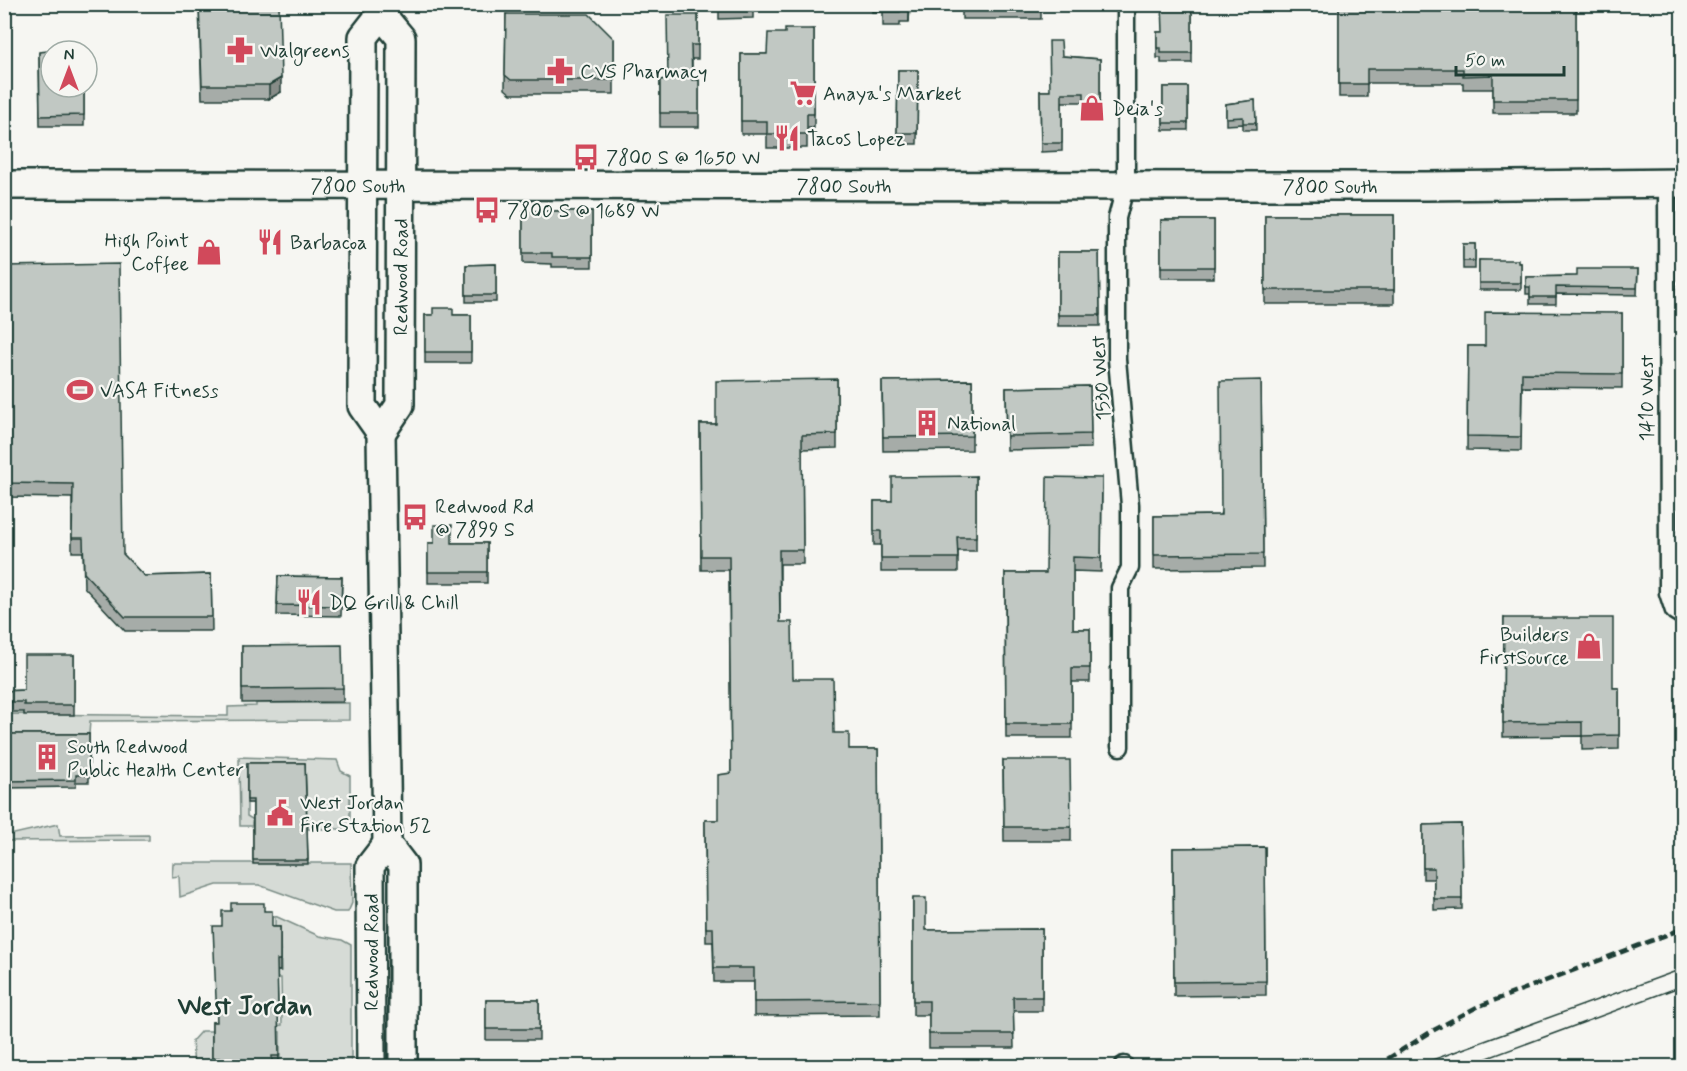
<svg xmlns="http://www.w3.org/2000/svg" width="1687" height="1071" font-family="Mynerve,sans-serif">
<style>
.green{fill:#d6dbd6;stroke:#7a8c85;stroke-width:1.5}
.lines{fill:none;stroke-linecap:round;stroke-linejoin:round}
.street-casing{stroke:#1f3d34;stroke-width:21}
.primary-casing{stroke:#1f3d34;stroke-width:32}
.street{stroke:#f6f6f2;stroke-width:16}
.primary{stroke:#f6f6f2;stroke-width:27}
.tram{stroke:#1f3d34;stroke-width:1.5}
.rail{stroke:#1f3d34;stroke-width:4.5;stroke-dasharray:9 4.5;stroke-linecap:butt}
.wall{fill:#a6aca8;stroke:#1f3d34;stroke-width:1.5}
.shaded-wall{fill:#878c88;stroke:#1f3d34;stroke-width:1.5}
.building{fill:#c1c8c3;stroke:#1f3d34;stroke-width:1.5}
.labels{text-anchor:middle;stroke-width:4.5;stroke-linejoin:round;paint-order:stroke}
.poi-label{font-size:20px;fill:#1f3d34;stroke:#f6f6f2;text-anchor:start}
.street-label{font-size:20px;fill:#1f3d34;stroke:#f6f6f2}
.district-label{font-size:26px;font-weight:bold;fill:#1f3d34;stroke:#f6f6f2}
</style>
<rect width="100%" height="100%" fill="#f6f6f2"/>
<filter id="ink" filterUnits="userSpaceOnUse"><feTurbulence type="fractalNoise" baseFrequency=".0167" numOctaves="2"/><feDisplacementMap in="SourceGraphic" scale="12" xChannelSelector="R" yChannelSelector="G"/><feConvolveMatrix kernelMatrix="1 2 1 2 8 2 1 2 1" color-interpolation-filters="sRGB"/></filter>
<g filter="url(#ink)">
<g class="green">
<path d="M256,703h93v17l-259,1 -1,13h-84v-20l223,2v-9l28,-1z"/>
<path d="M239,757l98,3 4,11 9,5v53h-42v-6h-6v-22l-55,2v13l10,6h-5v4h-12z"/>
<path d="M58,824l2,12 89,-1v5l-144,1v-5z"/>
<path d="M173,863h178l1,40 -4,9h-14l-75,-27h-42l-37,12 -1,-21 -7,1z"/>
<path d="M275,916l44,20 23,4 9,5v121h-71v-34l-7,-1v-5l9,-1 -1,-47h-9v-6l9,-1 -1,-34 -5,-1z"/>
<path d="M201,1031h11v35h-18l-2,-25z"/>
</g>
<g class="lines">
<g class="street-casing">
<g id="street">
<path d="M1667,183l1,410 6,18 8,5"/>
<path d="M1120,747v-159l10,-20v-63l-13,-146v-141l9,-34v-180"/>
<path d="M1123,1066l1,-1"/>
</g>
</g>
<g class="primary-casing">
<g id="primary">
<path d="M381,4v10l-18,23 -1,369 19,27 6,411 16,21v201"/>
<path id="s1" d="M4,185l1422,1 256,-3"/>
<path id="s2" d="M381,433l19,-28 1,-367 -20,-24"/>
<path d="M371,1066l-1,-200 17,-22"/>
</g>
</g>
<use href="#street" class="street"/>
<use href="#primary" class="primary"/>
<g class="tram">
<path d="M1416,1066l266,-97"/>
<path d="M1466,1066l216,-80"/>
</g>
<path class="rail" d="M1376,1066l58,-36 43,-23 205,-78"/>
</g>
<g class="wall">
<path d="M199,4l82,88 -12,7h-67z"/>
<path d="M719,4h34v14l-34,1z"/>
<path d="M872,4h38l-1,18h-9v4h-17v-14h-11z"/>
<rect x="962" y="4" width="79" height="15"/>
<rect x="1065" y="4" width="21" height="1"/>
<path d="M1192,4v59h-31v-5h-4v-26h6z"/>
<path d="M1339,4h237v109h-83v-24h-30v-6h-96v14h-28z"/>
<path d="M506,14l108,25v55h-103l-6,-5z"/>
<path d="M698,15v44h-6v21h7v47h-39v-47l8,-1z"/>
<path d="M814,29v99h-7v20h-40v-14h-26v-80h26l18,-21z"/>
<rect x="1677" y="48" width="6" height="94"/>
<path d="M39,52l12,35h33v39h-44z"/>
<path d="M1062,56l38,3v58h-16v-15h-22v49l-21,1 -1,-61h10z"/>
<path d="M898,70h20l-1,74h-20z"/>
<rect x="1163" y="87" width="25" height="43"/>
<path d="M1255,100l1,30h-13v-6l-17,1v-21z"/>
<path d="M523,211h69v56h-40v-3l-29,-1z"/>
<rect x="1265" y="215" width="129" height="89"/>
<rect x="1161" y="220" width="53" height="58"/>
<rect x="1463" y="244" width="12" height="25"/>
<path d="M1058,252h41l1,74h-42z"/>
<path d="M1479,260l42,3v27h-42z"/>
<path d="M496,264v38h-30v-37z"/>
<path d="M4,266l119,288 21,22 67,-2 1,57h-87l-41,-44 -1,-35h-11v-54l-68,-1z"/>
<path d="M1638,269l-1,26 -81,-1v10h-26v-10h-4v-17l51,-1z"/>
<path d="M1622,313v75l-100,-1 -1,64 -54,-1 1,-104h17z"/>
<rect x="425" y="315" width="46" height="48"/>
<path d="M837,379v69l-35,1 1,115h-23v58l13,57 41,54 15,16h29l2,266 -126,1v-34h-40l-1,-40h-7l-1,-122h13l13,-47 -2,-203h-28l-1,-146h16z"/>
<path d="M972,380v70l-89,1 -1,-70z"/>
<path d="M1261,380l2,188 -109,1v-53l66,-1z"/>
<path d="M1090,386l1,62 -84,2 -1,-62z"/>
<path d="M976,476v75h-18v21h-77v-27h-7v-44h18z"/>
<path d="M1102,478l-1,94 -28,-1v58h17v53h-18v56h-66l-1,-165h41z"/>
<rect x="428" y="543" width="59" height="40"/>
<path d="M278,576l64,1 -1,39 -64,-1z"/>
<path d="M1504,618l109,70h6v61l-37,1v-14l-79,1z"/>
<path d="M242,646l101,42v14l-101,1z"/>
<path d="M74,655v60h-50v-3h-20v-21l20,-1z"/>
<path d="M4,734h85v48h-13v5l-72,1z"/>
<path d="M1003,760l68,67v14h-67z"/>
<path d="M247,763h58l3,101h-55v-61h-6z"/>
<path d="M1461,824l1,85 -28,1v-31h-11v-54z"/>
<path d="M1265,847l1,148 -92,1 -1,-148z"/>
<path d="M913,898l13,32 116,-1v82h-29l1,37h-85v-33h-16z"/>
<path d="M264,911l8,16h8v44h-3l2,95h-67v-44h5l5,-96z"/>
<rect x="486" y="1000" width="53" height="40"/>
</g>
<g class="shaded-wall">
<path d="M909,4h1l-1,18z"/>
<path d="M281,78v14l-12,7v-14z"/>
</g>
<g class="building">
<path d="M199,4h80l2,74 -12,7h-67z"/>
<rect x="719" y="4" width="34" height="4"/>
<path d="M883,4h26v4h-9v4h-17z"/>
<rect x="962" y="4" width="79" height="1"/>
<path d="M1162,4h30v49h-31v-5h-4v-16h6z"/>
<path d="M1339,4h237v96h-83v-25l-30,1v-7h-96v15h-28z"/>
<path d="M506,14h83l25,25v41h-103l-6,-5z"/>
<path d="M667,15h31v30h-7l1,35h7v33h-39v-33l8,-1z"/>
<path d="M785,29h29v85h-7v20h-40v-13h-26v-67h26l1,-21h17z"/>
<path d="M1049,41h12l1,15 38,3v49h-16v-15h-22v50h-21l-1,-52h10z"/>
<path d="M1677,48h6v84l-6,1z"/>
<path d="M69,49v2h-18v36h33v28l-44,1 -1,-64z"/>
<path d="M898,70h20l-1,63h-20z"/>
<rect x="1163" y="87" width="25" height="36"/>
<path d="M1255,100l1,23h-13v-6l-17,1v-14z"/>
<path d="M523,211h69v46h-40v-4h-29z"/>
<rect x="1265" y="215" width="129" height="75"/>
<rect x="1161" y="220" width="53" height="47"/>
<rect x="1463" y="244" width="12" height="17"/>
<path d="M1058,252h41l1,63h-42z"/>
<path d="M1479,260h39v3h3v20h-42z"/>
<path d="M119,264l4,290 21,22 67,-2 1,43h-87l-41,-44 -1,-35h-11l1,-54 -69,-1v-217z"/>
<path d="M496,264v31h-30v-30z"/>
<path d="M1577,269h61l-1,19 -81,-1v10h-26v-10h-4v-10l51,-1z"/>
<path d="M433,308h20v7h18v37h-46v-37h8z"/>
<path d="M1485,312l137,1v61l-100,-1 -1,64 -54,-1 1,-90h17z"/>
<path d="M837,379v55l-35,1 1,115h-24l1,72h12l1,57h40l1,54h15v16h29l2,252 -126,1v-34h-40l-1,-40h-7l-1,-108h13v-45l13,-2 -2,-217h-28l-1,-132h16v-43z"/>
<path d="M972,380v56l-89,1 -1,-56z"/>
<path d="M1261,380l2,174 -109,1v-39l67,-1 -1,-134z"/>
<path d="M1090,386l1,48 -84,2 -1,-48z"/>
<path d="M976,476v61h-19l1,21h-77v-27h-7v-30h18v-24z"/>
<path d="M1047,477l55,1 -1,80 -28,-1v72h17v39h-18v56h-66l-1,-151h41z"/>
<path d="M434,525h18v18h35v29h-59v-29h6z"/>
<path d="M278,576l64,1 -1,29 -64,-1z"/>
<path d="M1504,618h109v70h6v47l-37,1v-14l-79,1z"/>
<path d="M342,645l1,43 -101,1v-43z"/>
<path d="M24,655h50v50h-50v-3h-20v-11l20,-1z"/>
<path d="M4,734h85v41h-13v5l-72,1z"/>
<path d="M1003,760h67l1,67h-67z"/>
<path d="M247,763h58l3,97h-55v-60h-6z"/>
<path d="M1461,824l1,75h-28v-31h-11v-43z"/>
<path d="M1265,847l1,134 -92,1 -1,-134z"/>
<path d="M913,898h13v32l116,-1v68h-29l1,37h-85v-33h-16z"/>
<path d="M231,903h33v8h8v16h8v33h-3l2,96h-7v10h-52v-8h-8v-36h5l-4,-96h9v-15h9z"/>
<rect x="486" y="1000" width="53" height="29"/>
</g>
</g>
<defs>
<g id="pharmacy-bare" transform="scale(2.07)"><path d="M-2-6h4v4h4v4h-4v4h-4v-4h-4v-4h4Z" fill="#d1495b" stroke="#f6f6f2" stroke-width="2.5" paint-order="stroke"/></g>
<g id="supermarket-bare" transform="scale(2.07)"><path d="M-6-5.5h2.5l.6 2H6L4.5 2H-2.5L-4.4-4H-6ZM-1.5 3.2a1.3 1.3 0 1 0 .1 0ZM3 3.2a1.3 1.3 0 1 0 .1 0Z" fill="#d1495b" stroke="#f6f6f2" stroke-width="2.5" paint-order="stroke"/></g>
<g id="shop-bare" transform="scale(2.07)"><path d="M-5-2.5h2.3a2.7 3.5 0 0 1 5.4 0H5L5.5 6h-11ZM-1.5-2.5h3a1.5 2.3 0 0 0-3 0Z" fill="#d1495b" stroke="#f6f6f2" stroke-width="2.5" paint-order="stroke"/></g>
<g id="restaurant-bare" transform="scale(2.07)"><path d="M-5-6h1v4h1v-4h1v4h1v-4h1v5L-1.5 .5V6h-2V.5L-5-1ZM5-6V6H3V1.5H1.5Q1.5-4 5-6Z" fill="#d1495b" stroke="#f6f6f2" stroke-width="2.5" paint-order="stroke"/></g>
<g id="bus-bare" transform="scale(2.07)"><path d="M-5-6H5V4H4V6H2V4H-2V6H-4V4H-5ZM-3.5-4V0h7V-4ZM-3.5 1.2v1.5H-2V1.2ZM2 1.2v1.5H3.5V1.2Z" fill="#d1495b" stroke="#f6f6f2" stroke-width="2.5" paint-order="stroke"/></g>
<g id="stadium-bare" transform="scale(2.07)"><path d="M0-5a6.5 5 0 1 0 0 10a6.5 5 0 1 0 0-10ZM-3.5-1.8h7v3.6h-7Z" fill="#d1495b" stroke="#f6f6f2" stroke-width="2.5" paint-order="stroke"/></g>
<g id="building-bare" transform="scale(2.07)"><path d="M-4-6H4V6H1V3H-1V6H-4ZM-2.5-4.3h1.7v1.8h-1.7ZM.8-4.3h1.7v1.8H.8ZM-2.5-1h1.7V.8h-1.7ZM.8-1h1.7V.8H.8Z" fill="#d1495b" stroke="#f6f6f2" stroke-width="2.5" paint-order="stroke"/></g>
<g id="civic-bare" transform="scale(2.07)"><path d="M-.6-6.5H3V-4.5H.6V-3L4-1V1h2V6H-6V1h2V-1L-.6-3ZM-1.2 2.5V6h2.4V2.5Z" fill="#d1495b" stroke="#f6f6f2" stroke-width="2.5" paint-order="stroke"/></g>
</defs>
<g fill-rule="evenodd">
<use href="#pharmacy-bare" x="240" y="50"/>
<use href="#pharmacy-bare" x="560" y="71"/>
<use href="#supermarket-bare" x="803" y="93"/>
<use href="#shop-bare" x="1092" y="108"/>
<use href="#restaurant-bare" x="787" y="138"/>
<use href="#bus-bare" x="586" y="157"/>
<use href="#bus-bare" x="487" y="210"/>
<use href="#restaurant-bare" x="270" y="242"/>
<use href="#shop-bare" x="209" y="252"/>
<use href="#stadium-bare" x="80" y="390"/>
<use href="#building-bare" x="927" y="423"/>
<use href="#bus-bare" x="415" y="517"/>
<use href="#restaurant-bare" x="309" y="602"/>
<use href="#shop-bare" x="1589" y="646"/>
<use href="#building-bare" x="47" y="757"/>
<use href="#civic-bare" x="280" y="813"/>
</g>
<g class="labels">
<g class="poi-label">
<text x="260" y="57">Walgreens</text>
<text x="580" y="78">CVS Pharmacy</text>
<text x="823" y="100">Anaya's Market</text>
<text x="1112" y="115">Deia's</text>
<text x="807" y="145">Tacos Lopez</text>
<text x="606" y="164">7800 S @ 1650 W</text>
<text x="507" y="217">7800 S @ 1689 W</text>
<text x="189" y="247" text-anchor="end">High Point<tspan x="189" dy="23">Coffee</tspan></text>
<text x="290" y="249">Barbacoa</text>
<text x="100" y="397">VASA Fitness</text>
<text x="947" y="430">National</text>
<text x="435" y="513">Redwood Rd<tspan x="435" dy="23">@ 7899 S</tspan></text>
<text x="329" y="609">DQ Grill &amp; Chill</text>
<text x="1569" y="641" text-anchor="end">Builders<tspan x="1569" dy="23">FirstSource</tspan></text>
<text x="67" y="753">South Redwood<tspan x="67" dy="23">Public Health Center</tspan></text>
<text x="300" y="809">West Jordan<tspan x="300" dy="23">Fire Station 52</tspan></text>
</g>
<g class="street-label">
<text dy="7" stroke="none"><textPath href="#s1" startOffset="354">7800 South</textPath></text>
<text dy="7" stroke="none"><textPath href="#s1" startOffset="840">7800 South</textPath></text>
<text dy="7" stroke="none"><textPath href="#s1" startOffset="1326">7800 South</textPath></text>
<text dy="7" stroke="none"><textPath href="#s2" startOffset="162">Redwood Road</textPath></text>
<text transform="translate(1100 378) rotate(-94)" y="7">1530 West</text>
<text transform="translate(1646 398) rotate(-90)" y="7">1410 West</text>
<text transform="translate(371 952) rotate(-90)" y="7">Redwood Road</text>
</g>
<g class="district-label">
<text x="245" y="1014">West Jordan</text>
</g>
</g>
<rect width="1687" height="1071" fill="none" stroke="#f6f6f2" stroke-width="24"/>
<rect x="12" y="12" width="1663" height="1047" fill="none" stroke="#1f3d34" stroke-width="2" filter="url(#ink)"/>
<g transform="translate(69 69)"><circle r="28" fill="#f6f6f2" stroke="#a0aca6" stroke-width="1.5"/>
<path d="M0-4.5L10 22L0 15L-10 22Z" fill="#d1495b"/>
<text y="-9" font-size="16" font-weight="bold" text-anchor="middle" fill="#1f3d34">N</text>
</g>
<path d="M1456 66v9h108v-9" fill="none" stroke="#1f3d34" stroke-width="3"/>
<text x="1465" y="66" font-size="18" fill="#1f3d34" stroke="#f6f6f2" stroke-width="4.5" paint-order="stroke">50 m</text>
</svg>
